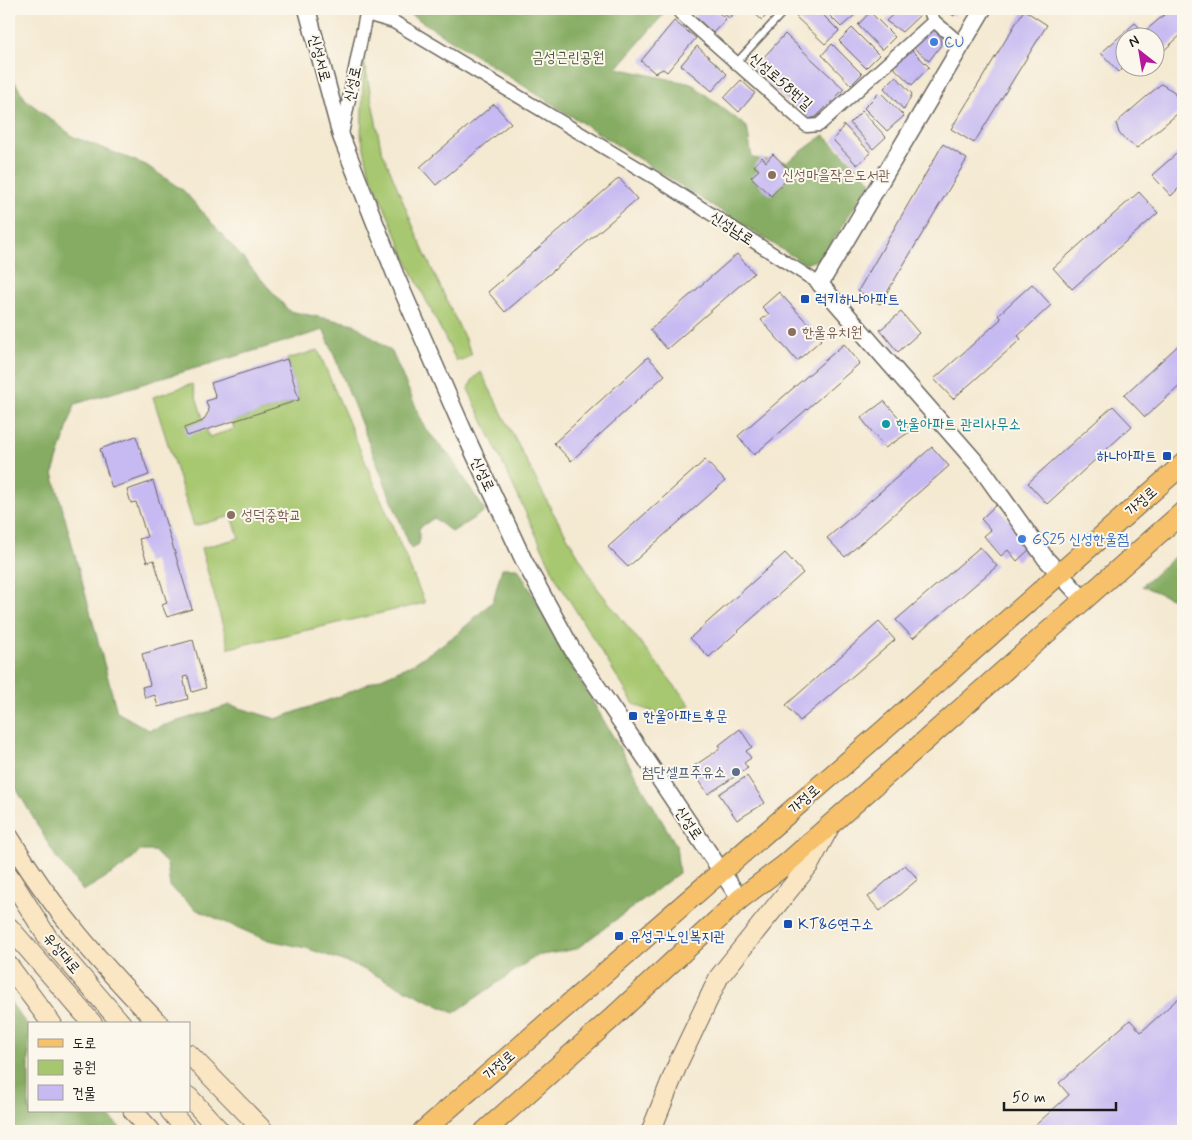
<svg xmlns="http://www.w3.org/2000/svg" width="1192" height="1140" font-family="Mynerve,'Poor Story',sans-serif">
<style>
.green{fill:#a7c76f;stroke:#627246}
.forest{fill:#85ac62;stroke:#50643f}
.building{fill:#c7baf2}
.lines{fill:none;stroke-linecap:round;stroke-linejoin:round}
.service-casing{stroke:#68645b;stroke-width:9}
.minor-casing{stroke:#68645b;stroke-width:15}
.tertiary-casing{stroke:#68645b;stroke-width:19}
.secondary-casing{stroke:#68645b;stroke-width:21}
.primary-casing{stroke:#68645b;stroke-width:22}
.service{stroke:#fff;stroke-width:6}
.minor{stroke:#fff;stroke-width:12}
.tertiary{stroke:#fff;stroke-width:16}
.secondary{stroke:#fbe6c4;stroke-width:19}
.primary{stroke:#f6c16b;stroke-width:20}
.shop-dot{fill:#3f7fe0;stroke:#fbf7ec;stroke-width:2}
.education-dot{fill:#8d6e63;stroke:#fbf7ec;stroke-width:2}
.transit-dot{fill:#1a4fb4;stroke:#fbf7ec;stroke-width:2}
.culture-dot{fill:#0f9aa8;stroke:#fbf7ec;stroke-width:2}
.service-dot{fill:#5c6f8a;stroke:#fbf7ec;stroke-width:2}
.labels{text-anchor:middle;stroke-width:4;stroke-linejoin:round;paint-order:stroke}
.shop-label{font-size:15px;fill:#366cbe;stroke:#fbf7ec;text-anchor:start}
.park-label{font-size:15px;fill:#4d5839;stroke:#fbf7ec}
.street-label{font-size:15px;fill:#1c1c1c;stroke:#fbf7ec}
.education-label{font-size:15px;fill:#785e54;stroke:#fbf7ec;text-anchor:start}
.transit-label{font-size:15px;fill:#164399;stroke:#fbf7ec;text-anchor:start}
.culture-label{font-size:15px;fill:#0d838f;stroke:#fbf7ec;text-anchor:start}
.service-label{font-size:15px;fill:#4e5e75;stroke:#fbf7ec;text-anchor:end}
</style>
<rect width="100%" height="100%" fill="#fbf7ec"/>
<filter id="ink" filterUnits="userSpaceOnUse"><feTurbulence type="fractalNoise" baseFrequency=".02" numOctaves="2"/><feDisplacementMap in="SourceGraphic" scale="10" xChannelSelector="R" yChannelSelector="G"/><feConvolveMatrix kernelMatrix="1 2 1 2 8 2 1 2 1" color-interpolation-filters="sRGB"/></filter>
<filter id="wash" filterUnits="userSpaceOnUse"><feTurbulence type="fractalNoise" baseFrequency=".0096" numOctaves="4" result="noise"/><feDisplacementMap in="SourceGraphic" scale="20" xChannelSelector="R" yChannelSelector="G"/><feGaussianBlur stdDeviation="1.12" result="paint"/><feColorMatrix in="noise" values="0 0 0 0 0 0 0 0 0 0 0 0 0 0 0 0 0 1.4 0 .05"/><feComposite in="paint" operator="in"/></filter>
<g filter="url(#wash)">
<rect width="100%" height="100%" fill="#f4e9d1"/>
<g class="green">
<path d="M364,60l17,88 42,102 49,104 -10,7 -6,-1 -43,-86 -44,-103 -8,-36z"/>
<path d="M318,350l107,253 -196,45 -28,-100 38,-10 -7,-22 -38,10 -41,-129 39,-13 17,53 25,-8 -2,-8 67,-21 -12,-41z"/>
<path d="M481,372l70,137 47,80 92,116c-26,11 -30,11 -56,-1l-76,-122 -90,-193 5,-10z"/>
</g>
<g class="forest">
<path d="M402,9h266l-51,59 75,16 55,43 5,31 35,4 37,-27 47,46 -49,77 -17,6z"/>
<path d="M9,73l17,27 48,37 72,28 38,26 105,120 65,13 38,28 33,76 26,30 34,53 -33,21 -18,-14 -15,10v16l-8,5 -87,-219 -249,74 -22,69 64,239 32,18 81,-25 46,14 64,-23 73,-32 43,-29 37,-34 9,-33h16l50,91 108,186 3,28 -103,76 -40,7 -82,57 -97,-47 -51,-18 -42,-9 -67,-29 -27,-23 -3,-23 -13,-13h-14l-17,16 -40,24 -27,-34 -47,-81z"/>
<path d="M1183,549v54l-41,-17z"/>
<path d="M9,1000l20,28v83h75l19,20h-114z"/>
</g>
<g id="blocks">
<g class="building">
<path d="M697,9h17l12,10 -13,14 -20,-19z"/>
<path d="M718,9h20l-9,9z"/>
<path d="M749,9h24l-11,11z"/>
<path d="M805,9h12l22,22 -14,13 -29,-27z"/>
<path d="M823,9h27l6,5 -15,13z"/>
<path d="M899,9h22l-1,6 -18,17 -16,-11z"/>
<path d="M950,9h8l-4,7 -6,-4z"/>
<path d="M1171,9h12v24l-22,20 -7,-7v-8h-30v29l-5,5 -18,-19 34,-30 9,9z"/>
<path d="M1024,10l23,15 -73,118 -23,-14z"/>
<path d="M870,12l25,25 -13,13 -24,-25z"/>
<path d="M674,21l22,17 -29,34 -4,-3 -8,4 -14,-12z"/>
<path d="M932,26l8,9 1,10 -12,16 -17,-15z"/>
<path d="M852,28l27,27 -13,13 -27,-27z"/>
<path d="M785,34l59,55 -28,28 -8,2 -56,-49z"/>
<path d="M832,44l30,30 -11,11 -29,-30z"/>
<path d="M697,46l30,28 -15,17 -31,-26z"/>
<path d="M909,47l20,20 -17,18 -21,-20z"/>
<path d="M896,76l16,18 -8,16 -20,-22z"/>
<path d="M741,80l14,13 -16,19 -15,-14z"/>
<path d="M1161,84l12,7 10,18 -46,39 -13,-9 -5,-6 -3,-10z"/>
<path d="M880,92l24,24 -17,15 -23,-23z"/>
<path d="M494,104l17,19 -75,62 -16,-18z"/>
<path d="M862,111l24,26 -13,12 -23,-26z"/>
<path d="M844,125l27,28 -14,12 -24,-25z"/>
<path d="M943,144l24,15 -87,145 -22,-13z"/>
<path d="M1183,148v36l-12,12 -19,-21z"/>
<path d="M773,154l20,19 -22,23 -20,-19 8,-7 -5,-4 8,-9 4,5z"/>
<path d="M619,178l18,21 -132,113 -17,-20z"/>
<path d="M1139,192l19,21 -86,76 -19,-21z"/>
<path d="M737,254l17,19 -87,76 -17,-19z"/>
<path d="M1032,284l19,21 -33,31 3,3 -68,60 -19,-20 67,-60 -3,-4z"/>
<path d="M779,292l43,47 -25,22 -36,-41 8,-6 -7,-7z"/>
<path d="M901,312l18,21 -21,19 -18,-22z"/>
<path d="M1183,341v42l-38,34 -21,-22z"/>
<path d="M844,344l16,19 -106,92 -16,-19z"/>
<path d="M648,357l17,18 -94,86 -17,-18z"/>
<path d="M287,359l12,41 -112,36 -3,-8 19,-7 6,-10 -3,-10 10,-3 -5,-15z"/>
<path d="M884,401l27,30 -26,17 -24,-30z"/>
<path d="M1113,406l19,20 -85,78 -19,-21z"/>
<path d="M136,436l13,39 -37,13 -12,-39z"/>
<path d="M932,447l17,19 -104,91 -18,-19z"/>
<path d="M705,460l20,21 -97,86 -20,-20z"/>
<path d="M153,481l39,128 -25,8 -5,-12 5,-2 -13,-43 -7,2 -8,-23 8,-2 -11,-35 -5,1 -4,-13z"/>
<path d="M996,505l36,42 -15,14 -9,-11 -7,6 -17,-20 7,-6 -10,-11z"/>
<path d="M980,547l17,19 -84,72 -17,-18z"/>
<path d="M785,553l18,20 -94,84 -19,-19z"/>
<path d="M879,622l16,18 -95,81 -14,-16z"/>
<path d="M193,640l13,48 -14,4 -4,-16 -5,1 5,22 -30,8 -3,-12 -10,3 -3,-11 8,-2 -8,-31z"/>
<path d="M740,729l12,18 -6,4 5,7 -7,5 4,5 -40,26 -17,-26 30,-20 -2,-3z"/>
<path d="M747,776l18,27 -28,17 -18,-26z"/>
<path d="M905,865l13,14 -38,32 -12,-14z"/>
<path d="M1183,994v122l-4,4 4,2v9h-154l40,-36 -10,-12 71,-63 11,12z"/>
</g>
</g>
</g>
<g filter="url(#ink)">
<use href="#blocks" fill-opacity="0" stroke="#68645b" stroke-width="1"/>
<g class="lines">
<g class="service-casing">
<path id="service" d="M736,63l50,-54"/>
</g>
<g class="minor-casing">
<g id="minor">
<path d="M683,9l-3,4 127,113 12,-1 115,-104"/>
<path d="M929,9l5,12 28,24"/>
<path d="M366,14l28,8 261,156 165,106"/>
<path d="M342,134l25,-125"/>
</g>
</g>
<g class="tertiary-casing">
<g id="tertiary">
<path d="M307,9l34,127 54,138 69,158 60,129 48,88 168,250"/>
<path d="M983,9l-163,275 161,184 65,91 38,41"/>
</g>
</g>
<g class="secondary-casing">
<g id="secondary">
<path d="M9,837c43,72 92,127 150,187"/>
<path d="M9,876l39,62 74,86"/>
<path d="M9,927l84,97"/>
<path d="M9,966l43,58"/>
<path d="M189,1054l75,77"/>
<path d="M189,1097l31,34"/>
<path d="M133,1111l18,20"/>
<path d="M170,1111l17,20"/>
<path d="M651,1131l28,-70 40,-84 90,-112 20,-37"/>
</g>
</g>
<g class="primary-casing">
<g id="primary">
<path d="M423,1131l461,-401 299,-266"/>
<path d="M485,1131l126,-112 129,-120 46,-35 397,-352"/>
</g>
</g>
<use href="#service" class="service"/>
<use href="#minor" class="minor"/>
<use href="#tertiary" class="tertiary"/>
<use href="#secondary" class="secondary"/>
<use href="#primary" class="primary"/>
</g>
</g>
<g class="shop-dot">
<circle cx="934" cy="42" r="5"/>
<circle cx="1022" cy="539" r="5"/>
</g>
<g class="education-dot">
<circle cx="772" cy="175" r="5"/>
<circle cx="792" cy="332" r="5"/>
<circle cx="231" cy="515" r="5"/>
</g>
<g class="transit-dot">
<rect x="800" y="294" width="10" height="10" rx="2.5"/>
<rect x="1162" y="451" width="10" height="10" rx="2.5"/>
<rect x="628" y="711" width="10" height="10" rx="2.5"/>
<rect x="783" y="919" width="10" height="10" rx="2.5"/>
<rect x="614" y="931" width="10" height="10" rx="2.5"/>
</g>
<circle class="culture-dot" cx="886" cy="424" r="5"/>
<circle class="service-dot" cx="736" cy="772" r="5"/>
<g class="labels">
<g class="shop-label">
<text x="944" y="47">CU</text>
<text x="1032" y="544">GS25 신성한울점</text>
</g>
<g class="park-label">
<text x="568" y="62">금성근린공원</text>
</g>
<g class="street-label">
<text transform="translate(320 58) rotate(75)" y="5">신성서로</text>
<text transform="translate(781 81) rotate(41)" y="5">신성로58번길</text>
<text transform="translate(352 84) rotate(-78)" y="5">신성로</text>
<text transform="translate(732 228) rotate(33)" y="5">신성남로</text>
<text transform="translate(483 474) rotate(65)" y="5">신성로</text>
<text transform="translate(1141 501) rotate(-41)" y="5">가정로</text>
<text transform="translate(804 799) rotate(-42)" y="5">가정로</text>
<text transform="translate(689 823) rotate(56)" y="5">신성로</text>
<text transform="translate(62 953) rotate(50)" y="5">유성대로</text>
<text transform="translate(499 1065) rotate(-41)" y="5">가정로</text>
</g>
<g class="education-label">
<text x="782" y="180">신성마을작은도서관</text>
<text x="802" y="337">한울유치원</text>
<text x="241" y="520">성덕중학교</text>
</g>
<g class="transit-label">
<text x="815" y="304">럭키하나아파트</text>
<text x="1157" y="461" text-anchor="end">하나아파트</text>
<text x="643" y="721">한울아파트후문</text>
<text x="798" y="929">KT&amp;G연구소</text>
<text x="629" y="941">유성구노인복지관</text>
</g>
<g class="culture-label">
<text x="896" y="429">한울아파트 관리사무소</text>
</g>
<g class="service-label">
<text x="726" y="777">첨단셀프주유소</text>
</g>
</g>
<rect width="1192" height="1140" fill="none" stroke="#fbf7ec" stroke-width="30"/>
<rect x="28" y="1022" width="162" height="90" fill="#fbf7ec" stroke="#a29f99"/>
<rect x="38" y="1039" width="25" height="8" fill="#f6c16b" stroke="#a29f99"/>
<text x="72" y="1048" font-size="15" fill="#1c1c1c">도로</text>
<rect x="38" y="1060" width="25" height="15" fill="#a7c76f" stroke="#a29f99"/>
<text x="72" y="1072" font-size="15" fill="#1c1c1c">공원</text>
<rect x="38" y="1085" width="25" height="15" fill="#c7baf2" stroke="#a29f99"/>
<text x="72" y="1098" font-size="15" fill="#1c1c1c">건물</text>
<g transform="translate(1140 52) rotate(329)"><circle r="24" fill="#fbf7ec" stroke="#a29f99"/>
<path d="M0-4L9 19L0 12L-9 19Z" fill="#b5179e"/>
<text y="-8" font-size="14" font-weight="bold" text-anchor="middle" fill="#1c1c1c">N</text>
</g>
<path d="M1004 1102v8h112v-8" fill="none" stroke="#1c1c1c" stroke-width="2.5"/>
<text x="1012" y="1102" font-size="15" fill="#1c1c1c" stroke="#fbf7ec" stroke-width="4" paint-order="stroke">50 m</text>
</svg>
